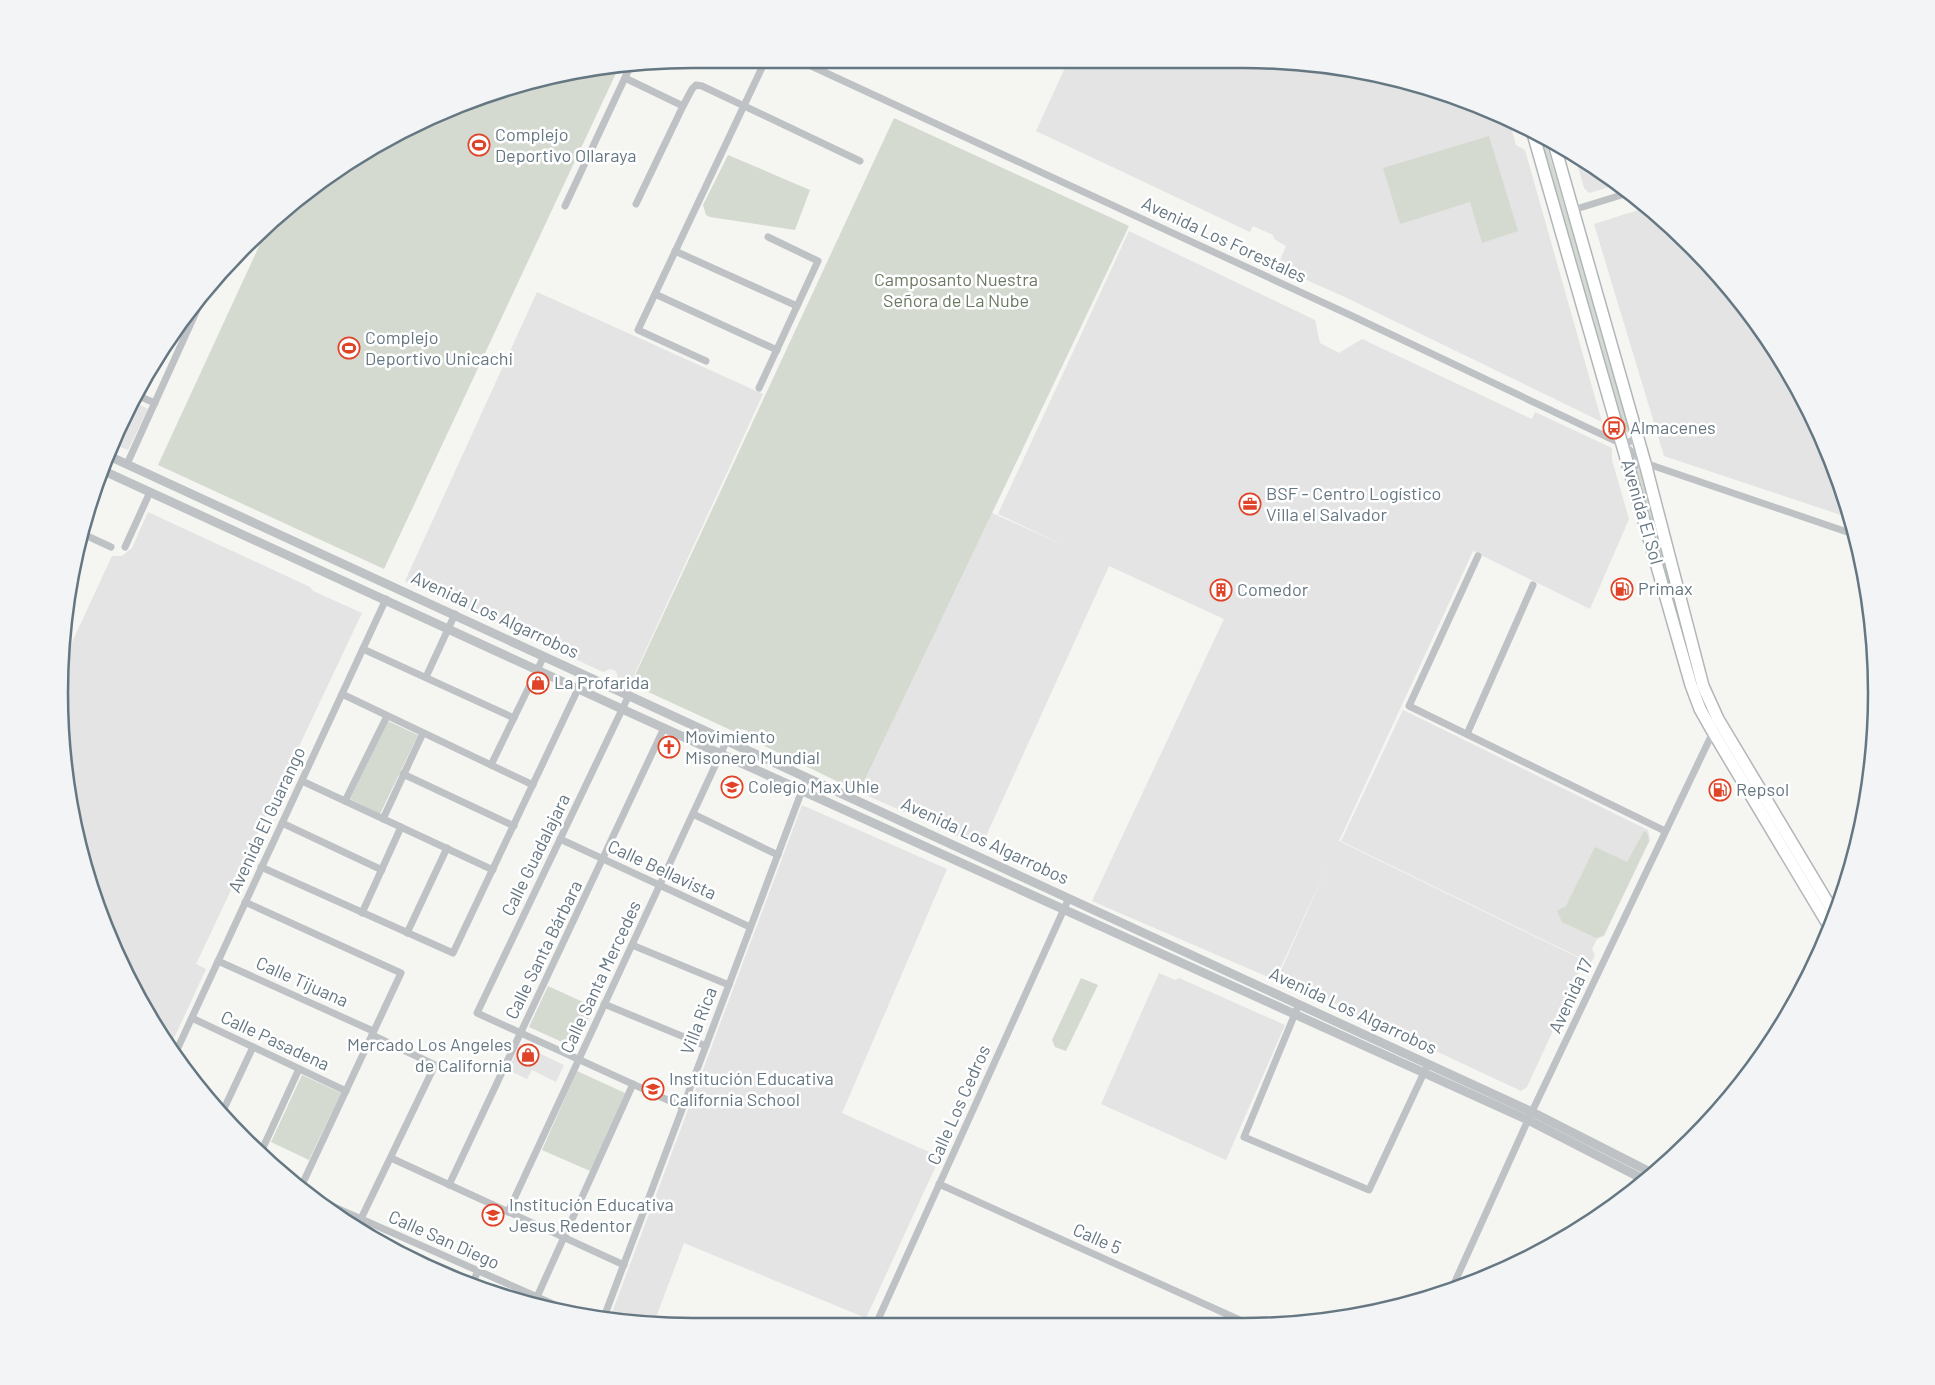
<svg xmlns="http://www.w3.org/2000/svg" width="1935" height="1385" font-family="Barlow,sans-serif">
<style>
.built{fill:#e3e4e3}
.green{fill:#d5dad1}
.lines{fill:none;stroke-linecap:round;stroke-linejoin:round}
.primary-casing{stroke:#b1b6b9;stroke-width:14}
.minor{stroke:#bec2c5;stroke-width:7}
.tertiary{stroke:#bec2c5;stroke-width:9}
.primary{stroke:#fff;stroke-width:11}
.labels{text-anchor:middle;stroke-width:5;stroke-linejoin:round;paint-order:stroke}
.poi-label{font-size:18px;fill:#657782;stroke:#fff;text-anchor:start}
.street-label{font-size:18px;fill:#657782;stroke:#fff}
.park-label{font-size:18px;fill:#6a7963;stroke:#fff}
.rim{fill:none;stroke:#657782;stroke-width:2.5}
</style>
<rect width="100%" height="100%" fill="#f5f5f2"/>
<g class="built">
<path d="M1069,59h174l123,12 119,36 30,15 -3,9 4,14 9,5 77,272 -257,-125 -68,-30 9,-21 -12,-7 -1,-4 -20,-9 -3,6 -214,-101z"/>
<path d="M1575,155l42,30 -28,8 -5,-5z"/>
<path d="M1648,207l12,9 59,59 72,101 52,113 7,29 -186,-62 -70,-232z"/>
<path d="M1129,231l186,89 5,23 19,10 23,-14 170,80 3,-7 77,36v12l17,59 -39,90 -117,-58 -134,290 246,120 -58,126 -6,4 -243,-114 54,-121 -57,124 -183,-79 132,-282 -115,-53 -128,281 -44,-20v-14l-14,-7 -3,6 -9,3 -52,-23 133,-279 78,35 -72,-34z"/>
<path d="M537,292l226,102 -133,290 -12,-6 -2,-7 -6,-2 -7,3 -81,-38 2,-4 -5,-3 -3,4 -111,-50z"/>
<path d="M132,401l16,8 -20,41 -15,-6 11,-32z"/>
<path d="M148,512l162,75 3,4 49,22 -166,351 10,5 -36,78 -26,-37 -37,-75 -43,-160 -5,-83 2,-26 51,-110h10l10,-8z"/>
<path d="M1403,710l245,120 2,10 -46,96 -7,3 -5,10 3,6 -4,8 -250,-122z"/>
<path d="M802,805l145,64 -105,244 98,44 -74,161 -182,-75 -31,82 -43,-7z"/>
<path d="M1159,973l16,7 4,-2 106,47 -59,135 -125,-56z"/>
<path d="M520,1044l44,21 -8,17 -24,-12 -5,9 -19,-9z"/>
</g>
<g class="green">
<path d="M618,69l-234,500 -226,-104 108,-234 75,-66 71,-41 116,-44z"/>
<path d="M894,118l235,108 -270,566 -111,-54v-7l-6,-2 -7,3 -104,-48z"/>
<path d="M1537,133l7,3 87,294 -2,4 -4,-3z"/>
<path d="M1489,136l29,95 -36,12 -12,-41 -70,22 -17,-56z"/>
<path d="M728,155l82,35 -15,40 -85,-13 -4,-2 -3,-10z"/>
<path d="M1640,469l3,3 55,220 -61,-218v-4z"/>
<path d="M388,721l30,14 -38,79 -30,-15z"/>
<path d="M1644,831l3,2 2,8 -45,94 -8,3 -34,-16 -5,-11 9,-5 29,-59 32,15z"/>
<path d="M1081,978l17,7 -32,66 -11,-4 -3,-7z"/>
<path d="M548,986l46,21 -19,41 -46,-21z"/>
<path d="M577,1071l48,22 -35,78 -48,-21z"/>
<path d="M302,1075l39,18 -32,67 -38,-18z"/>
</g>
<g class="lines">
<g class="primary-casing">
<g id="primary">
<path d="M1532,130l159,555 9,24 13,23 116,194"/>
<path d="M1553,140l92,323 58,223 15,33 116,194"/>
</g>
</g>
<g class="minor">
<path d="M796,59l554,256 272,129 16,-5"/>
<path d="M625,78l58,28"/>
<path d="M636,204l47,-98 9,-17 4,-4 6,1 158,75"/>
<path d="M565,206l65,-139"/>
<path d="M1573,210l55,-17"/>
<path d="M675,251l122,55"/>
<path d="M655,294l122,56"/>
<path d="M706,361l-68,-31 128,-271"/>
<path d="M759,388l59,-127 -50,-24"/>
<path d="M136,395l19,8"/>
<path d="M1623,444l20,18"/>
<path d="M127,464l79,-174"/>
<path d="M1630,468l15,-5 208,71"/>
<path d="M83,534l28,13"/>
<path d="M125,547l25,-55"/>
<path d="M78,549l6,-14"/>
<path d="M1478,556l-69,150 256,125"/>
<path d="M363,649l151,69"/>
<path d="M426,677l29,-63"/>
<path d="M342,694l191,91"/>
<path d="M629,695l-152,318 206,94"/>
<path d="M1467,734l66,-149"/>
<path d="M491,765l53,-109"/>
<path d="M403,774l111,52"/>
<path d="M302,781l191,89"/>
<path d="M345,801l42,-85"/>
<path d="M693,814l85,41"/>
<path d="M383,819l40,-86"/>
<path d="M282,823l100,47"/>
<path d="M560,839l190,88"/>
<path d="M261,867l192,86 125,-264"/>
<path d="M245,902l156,71 -101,216"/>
<path d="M362,913l39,-86"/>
<path d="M407,933l40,-85"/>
<path d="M632,945l97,40"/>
<path d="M218,961l155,70"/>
<path d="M604,1004l102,42"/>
<path d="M1299,1004l-55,133 125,53 59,-126"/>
<path d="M192,1018l154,73"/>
<path d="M175,1054l211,-455"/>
<path d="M221,1115l32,-68"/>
<path d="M261,1152l38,-83"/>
<path d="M391,1158l233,107"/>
<path d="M939,1184l303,137"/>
<path d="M449,1185l215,-457"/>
<path d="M307,1195l262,116"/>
<path d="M508,1212l219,-472"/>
<path d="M357,1227l78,-162 -63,-30"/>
<path d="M472,1284l6,-13"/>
<path d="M1453,1286l75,-166 186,-390"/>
<path d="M537,1297l96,-213"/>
<path d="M604,1317l203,-540"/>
<path d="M876,1324l193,-426"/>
</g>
<g class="tertiary">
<path d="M109,456l1423,656 122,62"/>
<path d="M104,471l518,238 906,411 117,60"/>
</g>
<use href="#primary" class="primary"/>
</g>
<defs>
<g id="stadium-ring" transform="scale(1.125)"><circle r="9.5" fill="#fff" stroke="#df4428" stroke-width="1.5"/><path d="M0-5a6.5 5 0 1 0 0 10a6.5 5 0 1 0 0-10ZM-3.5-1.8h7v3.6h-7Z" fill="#df4428"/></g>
<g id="bus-ring" transform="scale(1.125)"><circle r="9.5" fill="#fff" stroke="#df4428" stroke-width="1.5"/><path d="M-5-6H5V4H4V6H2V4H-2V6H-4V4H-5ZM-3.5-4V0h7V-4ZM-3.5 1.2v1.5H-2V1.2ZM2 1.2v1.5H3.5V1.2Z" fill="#df4428"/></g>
<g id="office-ring" transform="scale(1.125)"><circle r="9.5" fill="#fff" stroke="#df4428" stroke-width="1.5"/><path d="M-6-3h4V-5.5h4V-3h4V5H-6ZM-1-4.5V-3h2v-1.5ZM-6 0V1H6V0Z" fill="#df4428"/></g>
<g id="fuel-ring" transform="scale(1.125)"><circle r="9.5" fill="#fff" stroke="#df4428" stroke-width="1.5"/><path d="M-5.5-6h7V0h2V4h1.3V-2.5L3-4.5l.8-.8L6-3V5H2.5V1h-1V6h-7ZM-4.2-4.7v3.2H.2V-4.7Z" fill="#df4428"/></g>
<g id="building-ring" transform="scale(1.125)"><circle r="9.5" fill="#fff" stroke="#df4428" stroke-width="1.5"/><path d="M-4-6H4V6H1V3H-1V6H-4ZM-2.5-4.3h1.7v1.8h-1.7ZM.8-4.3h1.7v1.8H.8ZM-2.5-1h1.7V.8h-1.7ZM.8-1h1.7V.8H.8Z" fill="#df4428"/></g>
<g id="shop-ring" transform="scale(1.125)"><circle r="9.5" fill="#fff" stroke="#df4428" stroke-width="1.5"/><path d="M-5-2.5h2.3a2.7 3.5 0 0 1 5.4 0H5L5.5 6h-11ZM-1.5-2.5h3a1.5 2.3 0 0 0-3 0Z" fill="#df4428"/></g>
<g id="church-ring" transform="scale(1.125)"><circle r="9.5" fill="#fff" stroke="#df4428" stroke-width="1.5"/><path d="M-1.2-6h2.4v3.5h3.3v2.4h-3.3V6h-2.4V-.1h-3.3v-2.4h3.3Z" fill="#df4428"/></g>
<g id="school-ring" transform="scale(1.125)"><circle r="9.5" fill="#fff" stroke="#df4428" stroke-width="1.5"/><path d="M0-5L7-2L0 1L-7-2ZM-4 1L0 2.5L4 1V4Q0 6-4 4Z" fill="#df4428"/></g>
</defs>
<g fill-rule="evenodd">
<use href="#stadium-ring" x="479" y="145"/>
<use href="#stadium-ring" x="349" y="348"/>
<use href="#bus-ring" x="1614" y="428"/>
<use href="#office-ring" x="1250" y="504"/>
<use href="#fuel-ring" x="1622" y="589"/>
<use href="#building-ring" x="1221" y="590"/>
<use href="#shop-ring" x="538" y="683"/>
<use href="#church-ring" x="669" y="747"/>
<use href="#school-ring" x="732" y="787"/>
<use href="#fuel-ring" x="1720" y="790"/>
<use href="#shop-ring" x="528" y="1055"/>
<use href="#school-ring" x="653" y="1089"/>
<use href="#school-ring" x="493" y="1215"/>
</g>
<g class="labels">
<g class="poi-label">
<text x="495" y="141">Complejo<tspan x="495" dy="21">Deportivo Ollaraya</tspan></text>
<text x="365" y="344">Complejo<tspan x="365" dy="21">Deportivo Unicachi</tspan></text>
<text x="1630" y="434">Almacenes</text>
<text x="1266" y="500">BSF - Centro Logístico<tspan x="1266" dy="21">Villa el Salvador</tspan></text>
<text x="1638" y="595">Primax</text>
<text x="1237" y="596">Comedor</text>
<text x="554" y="689">La Profarida</text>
<text x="685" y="743">Movimiento<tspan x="685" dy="21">Misonero Mundial</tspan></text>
<text x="748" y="793">Colegio Max Uhle</text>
<text x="1736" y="796">Repsol</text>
<text x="512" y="1051" text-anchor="end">Mercado Los Angeles<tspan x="512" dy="21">de California</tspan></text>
<text x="669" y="1085">Institución Educativa<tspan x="669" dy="21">California School</tspan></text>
<text x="509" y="1211">Institución Educativa<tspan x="509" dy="21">Jesus Redentor</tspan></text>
</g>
<g class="street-label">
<text transform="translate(1224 240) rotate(25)" y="6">Avenida Los Forestales</text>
<text transform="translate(1642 512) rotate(74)" y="6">Avenida El Sol</text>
<text transform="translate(495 615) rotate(25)" y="6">Avenida Los Algarrobos</text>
<text transform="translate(267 820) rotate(-65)" y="6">Avenida El Guarango</text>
<text transform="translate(985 841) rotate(25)" y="6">Avenida Los Algarrobos</text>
<text transform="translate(536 855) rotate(-64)" y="6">Calle Guadalajara</text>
<text transform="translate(662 870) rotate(25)" y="6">Calle Bellavista</text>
<text transform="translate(544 950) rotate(-64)" y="6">Calle Santa Bárbara</text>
<text transform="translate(601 977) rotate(-65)" y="6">Calle Santa Mercedes</text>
<text transform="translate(302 982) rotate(24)" y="6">Calle Tijuana</text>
<text transform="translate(1571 996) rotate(-65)" y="6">Avenida 17</text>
<text transform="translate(1353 1011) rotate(25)" y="6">Avenida Los Algarrobos</text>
<text transform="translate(699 1021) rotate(-69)" y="6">Villa Rica</text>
<text transform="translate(275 1041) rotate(25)" y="6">Calle Pasadena</text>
<text transform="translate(959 1105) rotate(-66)" y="6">Calle Los Cedros</text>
<text transform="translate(1097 1239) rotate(24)" y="6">Calle 5</text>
<text transform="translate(444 1240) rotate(24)" y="6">Calle San Diego</text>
</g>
<g class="park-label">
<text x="956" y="286">Camposanto Nuestra<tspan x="956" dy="21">Señora de La Nube</tspan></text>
</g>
</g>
<path d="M0 0H1935V1385H0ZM693 68H1243A625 625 0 0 1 1868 693V693A625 625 0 0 1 1243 1318H693A625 625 0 0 1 68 693V693A625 625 0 0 1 693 68Z" fill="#f3f4f5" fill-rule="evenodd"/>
<path class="rim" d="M693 68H1243A625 625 0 0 1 1868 693V693A625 625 0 0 1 1243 1318H693A625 625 0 0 1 68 693V693A625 625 0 0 1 693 68Z"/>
</svg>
